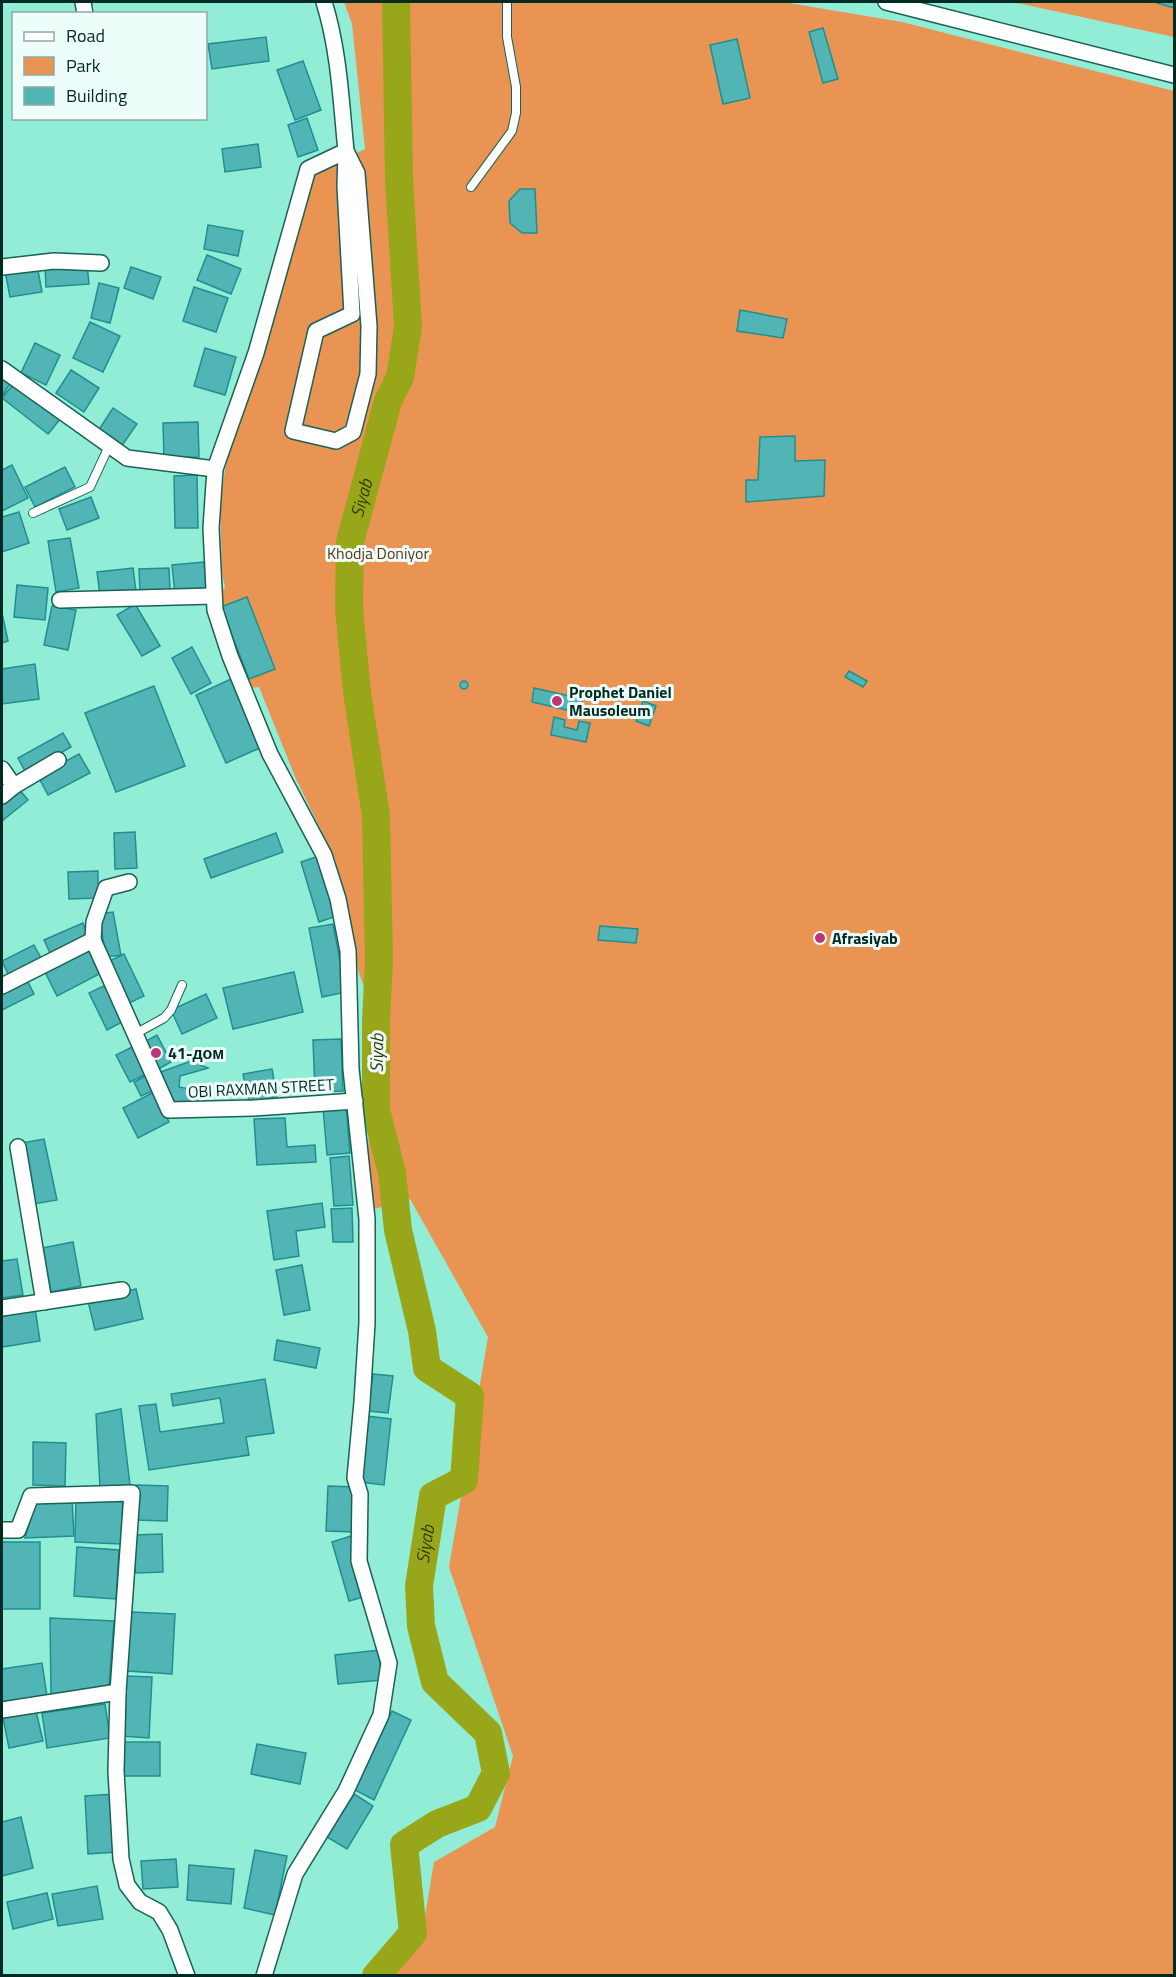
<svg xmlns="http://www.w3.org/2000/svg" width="1176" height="1977" font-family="'Titillium Web',sans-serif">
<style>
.green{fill:#e99452}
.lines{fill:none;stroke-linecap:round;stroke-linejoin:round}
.river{stroke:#97a719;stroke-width:28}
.building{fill:#51b5b6;stroke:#208e90;stroke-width:1.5}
.service-casing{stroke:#196254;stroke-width:10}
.minor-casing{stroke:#196254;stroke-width:18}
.service{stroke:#fff;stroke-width:8}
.minor{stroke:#fff;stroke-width:15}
.poi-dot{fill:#be3675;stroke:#edfdf9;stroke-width:2}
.labels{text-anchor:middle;stroke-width:6;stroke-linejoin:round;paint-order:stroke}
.park-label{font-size:16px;fill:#5e3616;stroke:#edfdf9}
.poi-label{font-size:16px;font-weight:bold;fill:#012a22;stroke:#edfdf9;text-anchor:start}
.street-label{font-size:16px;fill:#012a22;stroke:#edfdf9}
.water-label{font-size:18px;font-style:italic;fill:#363d07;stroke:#edfdf9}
</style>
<rect width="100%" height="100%" fill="#92edd7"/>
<g class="green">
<path d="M344,2h439l119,20 272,69v1884h-780l26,-29 14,-84 61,-35 18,-71 -64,-189 39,-230 -78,-138 -43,12 4,-204 -13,-37 -23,-111 -39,-80 -37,-92 -9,1 -33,-87 -1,-8 9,-5 -3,-16 -2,-69 8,-53 53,-199 15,-69 69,-33 -13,-125z"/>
<path d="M1009,2h165v35l-152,-33z"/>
</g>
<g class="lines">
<path class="river" id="s1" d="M376,1976l37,-43 -9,-88 33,-21 41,-16 18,-35 -8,-40 -53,-51 -14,-56 -2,-40 14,-90 31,-16 6,-84 -43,-28 -5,-37 -24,-101 -6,-57 -16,-63v-89l3,-60 -3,-145 -19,-124 -8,-83 1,-67 38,-141 12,-24 8,-50 -9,-148 -3,-177"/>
</g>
<g class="building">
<path d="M1154,2h20v6z"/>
<path d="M823,28l15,51 -15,4 -14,-51z"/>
<path d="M266,37l3,24 -57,8 -4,-25z"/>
<path d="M737,39l13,59 -27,6 -13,-59z"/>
<path d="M303,61l18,49 -26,10 -18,-50z"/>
<path d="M307,118l11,32 -20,7 -10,-32z"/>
<path d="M258,144l3,23 -36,5 -3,-23z"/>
<path d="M520,189h15l2,44h-15l-12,-10 -1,-22z"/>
<path d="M208,225l35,6 -5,25 -34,-7z"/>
<path d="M207,255l34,14 -10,25 -34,-14z"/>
<path d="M87,264l2,20 -43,3 -1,-21z"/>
<path d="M37,265l5,27 -32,5 -5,-26z"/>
<path d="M131,267l30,10 -8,22 -29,-11z"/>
<path d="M99,283l20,5 -9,35 -19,-5z"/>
<path d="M194,287l34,11 -12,34 -33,-11z"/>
<path d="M740,310l47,9 -4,19 -46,-7z"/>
<path d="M90,322l30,14 -17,36 -30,-14z"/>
<path d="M35,343l25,12 -14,30 -25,-12z"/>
<path d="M205,348l31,9 -11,38 -31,-9z"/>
<path d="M71,370l28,18 -15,24 -28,-19z"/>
<path d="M2,373l10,7 -9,15 -1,-1z"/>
<path d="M15,382l46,36 -13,16 -46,-36z"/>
<path d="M113,408l24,16 -16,23 -23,-16z"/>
<path d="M198,422l1,35 -35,1 -1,-35z"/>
<path d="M795,436v25l30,-1 -1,36 -78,6v-22h12l2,-43z"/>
<path d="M12,465l16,33 -26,13v-41z"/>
<path d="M65,467l10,20 -40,20 -10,-20z"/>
<path d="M197,475l1,53h-23l-1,-52z"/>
<path d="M91,497l8,21 -32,12 -8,-21z"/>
<path d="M19,512l10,31 -27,9v-35z"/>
<path d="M70,538l9,50 -23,4 -8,-51z"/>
<path d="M204,562l3,30 -32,2 -3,-29z"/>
<path d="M133,568l3,23 -36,4 -3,-23z"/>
<path d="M169,568l1,22 -30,2 -1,-23z"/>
<path d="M17,585l31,3 -3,32 -31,-3z"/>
<path d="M247,597l28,72 -26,10 -28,-72z"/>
<path d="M135,604l25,42 -18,10 -25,-41z"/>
<path d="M52,606l24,4 -8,40 -24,-5z"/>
<path d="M2,613l6,28 -6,2z"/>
<path d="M192,647l19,36 -20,11 -19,-36z"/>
<path d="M35,664l4,35 -37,5v-35z"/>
<path d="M849,671l18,10 -4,6 -18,-10z"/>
<path d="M231,679l31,68 -36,16 -30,-68z"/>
<circle cx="464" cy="685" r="4"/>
<path d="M154,686l31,80 -69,26 -31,-79z"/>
<path d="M534,688l49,11 -3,14 -48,-11z"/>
<path d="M643,701l13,5 -7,20 -13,-5z"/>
<path d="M554,717l11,3 -1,7 13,3 2,-9 11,2 -4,19 -35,-7z"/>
<path d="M63,733l8,14 -45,26 -8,-15z"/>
<path d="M79,754l11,19 -42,22 -10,-19z"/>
<path d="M18,788l10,12 -26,21v-21z"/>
<path d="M135,832l2,36 -22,1 -1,-36z"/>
<path d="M276,833l7,19 -72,26 -7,-19z"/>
<path d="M319,856l18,60 -18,6 -18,-60z"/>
<path d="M98,871v27l-29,1 -1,-27z"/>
<path d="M113,912l8,43 -15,2 -7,-43z"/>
<path d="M83,923l6,15 -38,17 -7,-15z"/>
<path d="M333,924l13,68 -24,5 -13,-69z"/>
<path d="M600,926l38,3 -2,14 -38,-3z"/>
<path d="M91,944l14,27 -48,25 -14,-28z"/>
<path d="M34,945l8,15 -33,16 -7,-15z"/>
<path d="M124,954l20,42 -19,9 -20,-42z"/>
<path d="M294,972l9,40 -70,17 -10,-41z"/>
<path d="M26,978l8,16 -32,16v-20z"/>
<path d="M110,983l18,36 -21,11 -18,-37z"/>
<path d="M206,994l11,24 -35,16 -11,-24z"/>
<path d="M157,1035l14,27 -16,9 -14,-27z"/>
<path d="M341,1039l2,52 -28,1 -2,-52z"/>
<path d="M136,1045l14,27 -20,10 -14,-27z"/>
<path d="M191,1061l17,7 -28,8 -1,11 26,5v9l-36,2 -14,-29z"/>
<path d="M272,1069l5,28 -28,5 -6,-28z"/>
<path d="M149,1074l8,15 -16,7 -7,-14z"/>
<path d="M154,1092l15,30 -31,16 -15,-30z"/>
<path d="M346,1105l4,48 -23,2 -4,-48z"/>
<path d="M285,1118l2,29 28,-2 1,17 -59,3 -3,-46z"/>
<path d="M44,1139l13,61 -23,4 -13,-61z"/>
<path d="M349,1156l4,49 -19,1 -4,-48z"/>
<path d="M322,1203l3,24 -29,4 3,25 -25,4 -7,-49z"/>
<path d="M352,1208l1,34h-20l-2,-33z"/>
<path d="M73,1242l8,44 -30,6 -9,-44z"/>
<path d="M17,1259l6,36 -21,3v-37z"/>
<path d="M302,1265l8,45 -26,5 -8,-45z"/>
<path d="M136,1289l7,30 -48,11 -7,-29z"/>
<path d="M35,1308l5,33 -38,6v-34z"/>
<path d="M277,1340l43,8 -4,20 -42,-8z"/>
<path d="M373,1374l20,2 -5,37 -20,-2z"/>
<path d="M265,1379l9,54 -28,4 3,18 -100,15 -10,-64 17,-2 4,28 64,-9 -4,-25 -47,8 -2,-12z"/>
<path d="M121,1409l9,76 -30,3 -4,-74z"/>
<path d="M367,1416l24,3 -7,66 -24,-3z"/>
<path d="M33,1442l33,1 -1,43 -32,-1z"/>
<path d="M137,1485l31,1 -1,35 -31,-1z"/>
<path d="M328,1486l27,1 -1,45 -28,-1z"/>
<path d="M76,1497l47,1 -2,46 -46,-2z"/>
<path d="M72,1498l2,38 -49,2 11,-39z"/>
<path d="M162,1534l1,38 -28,1 -1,-38z"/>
<path d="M351,1536l16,60 -18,5 -17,-59z"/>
<rect x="2" y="1542" width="38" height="67"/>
<path d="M77,1547l42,3 -3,49 -42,-3z"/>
<path d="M131,1612l44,2 -3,60 -45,-3z"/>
<path d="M50,1618l64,3 -5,64 -58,10z"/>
<path d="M379,1650l3,30 -44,4 -3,-29z"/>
<path d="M42,1663l5,33 -45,7v-34z"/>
<path d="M125,1676l27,1 -3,61 -27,-2z"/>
<path d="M105,1704l5,34 -63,10 -5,-35z"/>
<path d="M36,1711l7,30 -34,7 -6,-30z"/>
<path d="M392,1711l19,9 -37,80 -19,-10z"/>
<rect x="123" y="1742" width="37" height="34"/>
<path d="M257,1744l49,9 -6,31 -49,-10z"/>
<path d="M114,1794l3,58 -29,2 -3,-58z"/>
<path d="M354,1794l19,12 -26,43 -20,-12z"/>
<path d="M21,1817l12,51 -31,8v-54z"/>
<path d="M255,1850l32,6 -12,59 -31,-7z"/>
<path d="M176,1859l2,28 -35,2 -2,-28z"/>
<path d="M189,1865l45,4 -3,35 -44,-4z"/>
<path d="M97,1886l6,33 -45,7 -6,-32z"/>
<path d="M47,1893l6,26 -40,10 -6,-27z"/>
</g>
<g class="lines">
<g class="service-casing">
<g id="service">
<path d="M471,187l41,-56 4,-18v-26l-9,-50v-35"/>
<path d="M33,513l57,-26 19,-41"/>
<path d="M135,1034l29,-16 7,-8 11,-25"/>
</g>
</g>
<g class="minor-casing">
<g id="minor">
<path d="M83,2l2,12"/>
<path d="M886,2l288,73"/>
<path d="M346,151l11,22 12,153 -1,48 -15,58 -17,9 -43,-10 23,-100 36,-17 -7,-128z"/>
<path d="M2,267l52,-6 47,2"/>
<path d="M2,369l125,89 88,11"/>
<path d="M60,600l154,-4"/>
<path d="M2,769l12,17"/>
<path d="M2,796l12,-10 44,-26"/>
<path d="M93,940l1,-18 12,-34 23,-6"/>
<path d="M2,986l91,-46 76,170 84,-2 102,-7"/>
<path d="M18,1147l26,155"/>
<path d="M2,1308l120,-18"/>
<path d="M2,1530h16l13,-34 101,-3 -14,199 -2,79 5,88 6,26 13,17 19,10 11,18 17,46"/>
<path d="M2,1710l116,-18"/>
<path d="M264,1976l31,-102 51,-83 35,-76 8,-52 -30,-102 1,-67 -5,-16 7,-76 5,-79v-104l-16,-150 -3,-118 -10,-52 -14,-44 -54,-101 -40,-98 -15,-46 -4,-82 4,-59 41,-116 52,-184 38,-18c-5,-50 -7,-101 -22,-149"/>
</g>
</g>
<use href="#service" class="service"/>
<use href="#minor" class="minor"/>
</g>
<g class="poi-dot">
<circle cx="557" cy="701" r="6"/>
<circle cx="820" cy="938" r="6"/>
<circle cx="156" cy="1053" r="6"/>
</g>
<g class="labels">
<g class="park-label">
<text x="378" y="559">Khodja Doniyor</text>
</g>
<g class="poi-label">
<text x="569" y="698">Prophet Daniel<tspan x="569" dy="18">Mausoleum</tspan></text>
<text x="832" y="944">Afrasiyab</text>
<text x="168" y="1059">41-дом</text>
</g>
<g class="street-label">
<text transform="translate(261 1088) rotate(-3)" y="6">OBI RAXMAN STREET</text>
</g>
<g class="water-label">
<text dy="6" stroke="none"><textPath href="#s1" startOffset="1620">Siyab</textPath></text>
<text transform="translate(377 1053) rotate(-89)" y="6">Siyab</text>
<text dy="6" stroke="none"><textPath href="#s1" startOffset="522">Siyab</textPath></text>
</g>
</g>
<rect width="1176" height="1977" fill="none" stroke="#012a22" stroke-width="6"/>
<rect x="12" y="12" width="195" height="108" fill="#edfdf9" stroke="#8fa9a3" stroke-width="1.5"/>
<rect x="24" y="32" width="30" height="9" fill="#ffffff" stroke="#8fa9a3" stroke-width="1.5"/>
<text x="66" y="42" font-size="18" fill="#012a22">Road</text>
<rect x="24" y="57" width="30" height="18" fill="#e99452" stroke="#8fa9a3" stroke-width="1.5"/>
<text x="66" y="72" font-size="18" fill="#012a22">Park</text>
<rect x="24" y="87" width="30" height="18" fill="#51b5b6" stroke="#8fa9a3" stroke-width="1.5"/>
<text x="66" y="102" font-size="18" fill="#012a22">Building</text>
</svg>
